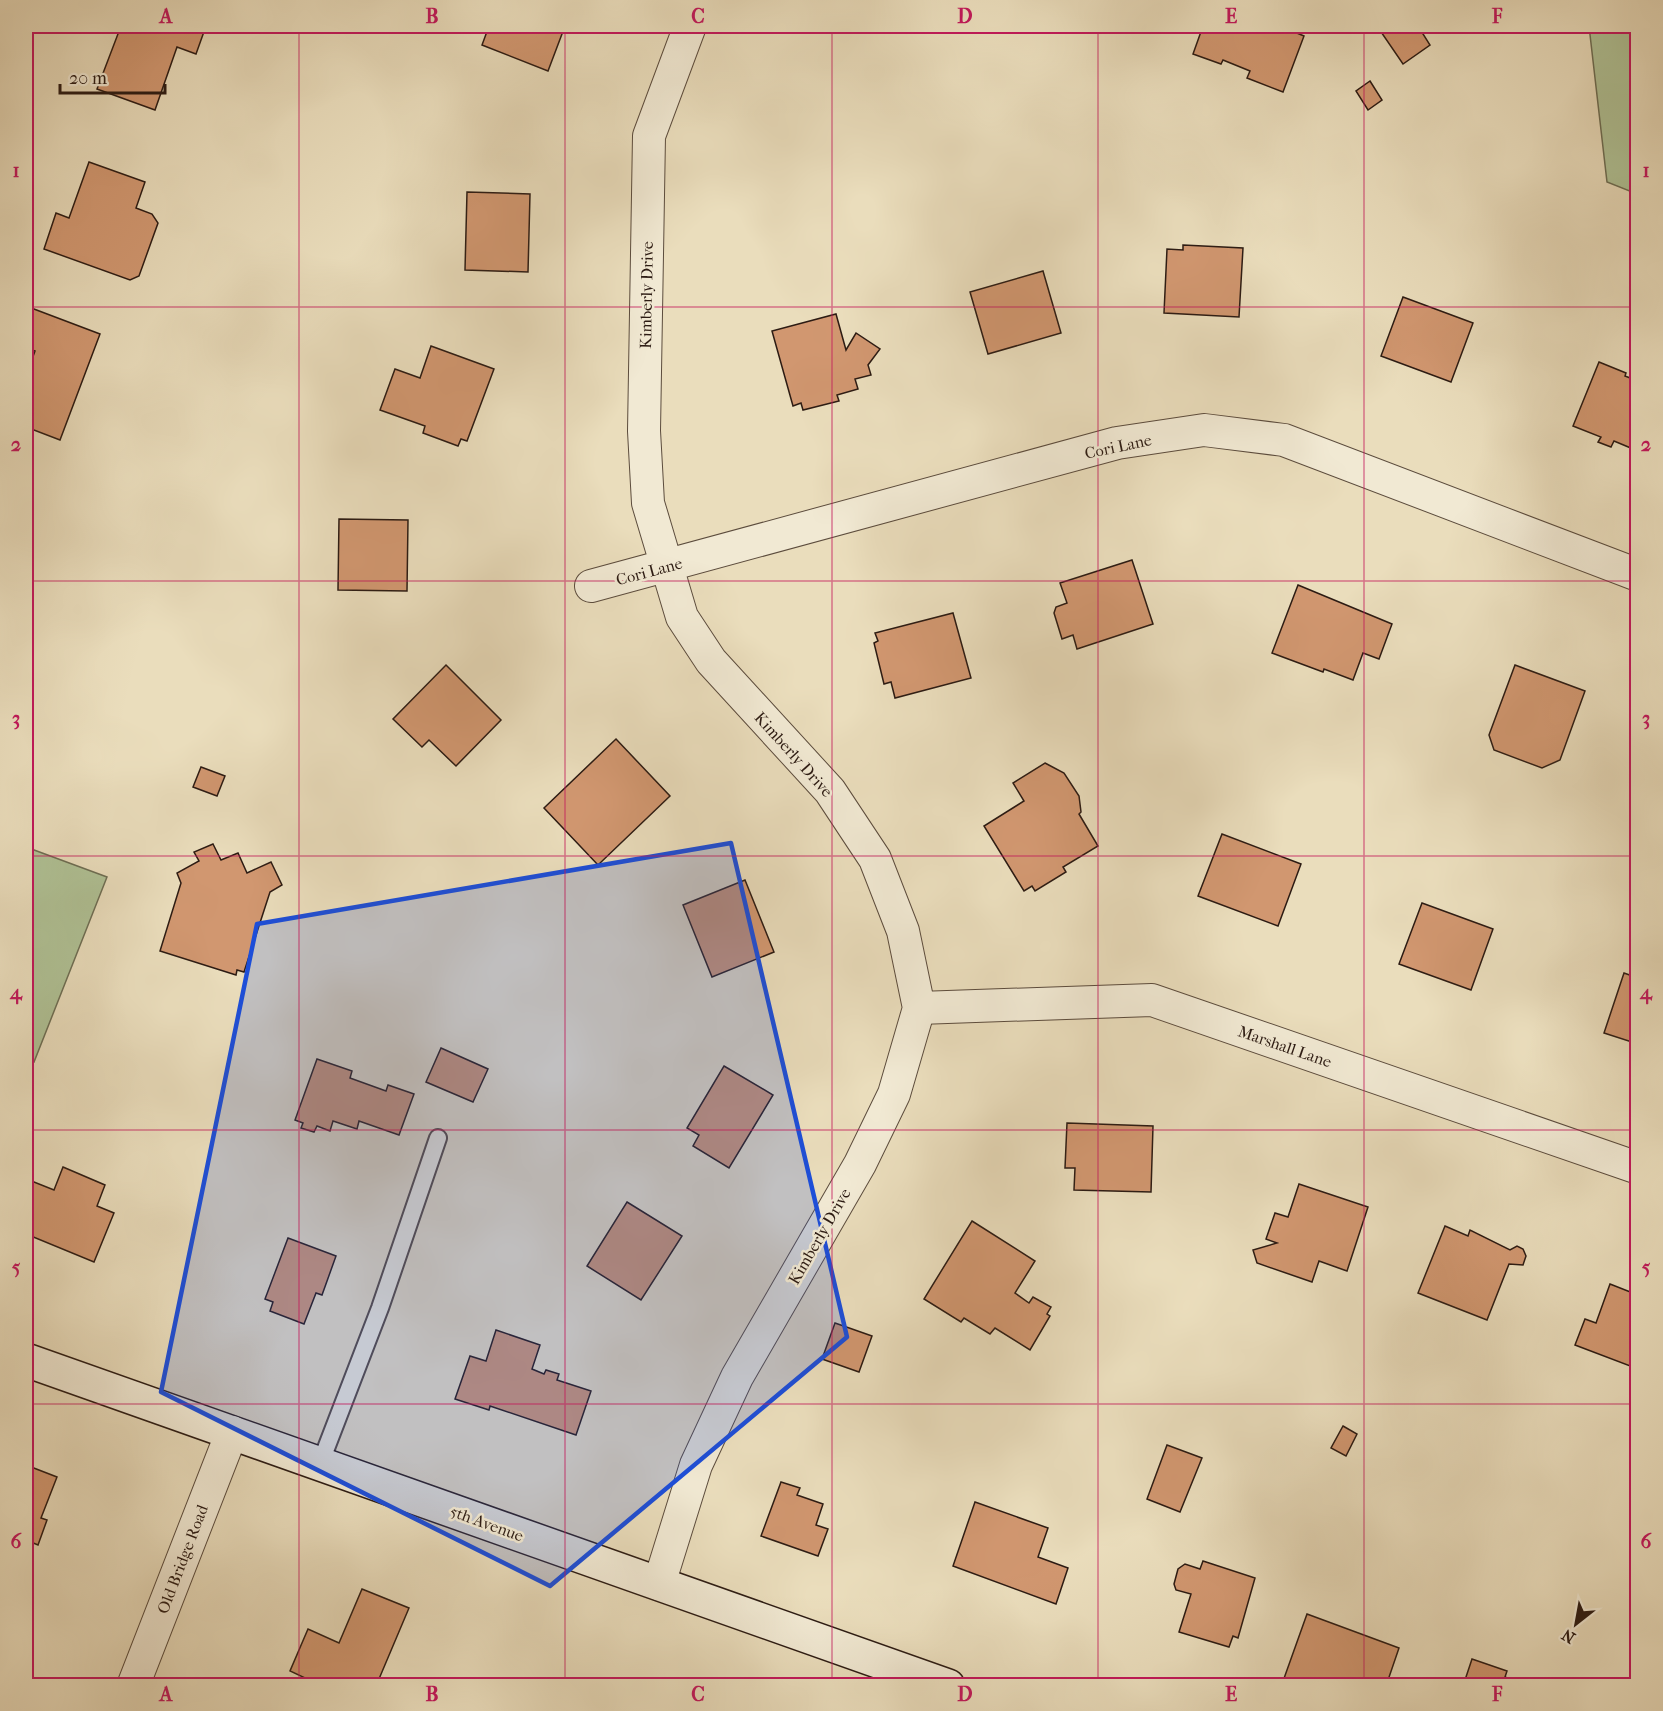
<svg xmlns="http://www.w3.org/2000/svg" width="1663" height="1711" font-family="'IM FELL French Canon',serif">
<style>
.green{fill:#b0c296;stroke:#6e6e54;stroke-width:1.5}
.building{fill:#d19770;stroke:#2c1b13;stroke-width:1.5}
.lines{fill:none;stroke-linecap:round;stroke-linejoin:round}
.lane-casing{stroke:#5c4c3d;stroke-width:20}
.street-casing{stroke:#5c4c3d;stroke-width:34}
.secondary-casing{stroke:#2c1b13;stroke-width:36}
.lane{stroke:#f1e9d3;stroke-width:16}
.street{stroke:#f1e9d3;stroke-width:32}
.secondary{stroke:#f1e9d3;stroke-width:33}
.marked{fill:#1d4ed8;fill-opacity:0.2;stroke:#1d4ed8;stroke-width:4.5;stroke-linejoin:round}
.grid{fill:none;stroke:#c2185b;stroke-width:1.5;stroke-opacity:0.55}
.labels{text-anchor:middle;stroke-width:5;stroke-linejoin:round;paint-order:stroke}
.street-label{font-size:16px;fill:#2c1b13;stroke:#f1e9d3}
.neatline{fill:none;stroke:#c2185b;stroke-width:2}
.grid-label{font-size:20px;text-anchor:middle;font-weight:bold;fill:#c2185b}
</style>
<rect width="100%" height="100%" fill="#eaddbc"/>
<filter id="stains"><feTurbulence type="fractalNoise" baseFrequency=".00333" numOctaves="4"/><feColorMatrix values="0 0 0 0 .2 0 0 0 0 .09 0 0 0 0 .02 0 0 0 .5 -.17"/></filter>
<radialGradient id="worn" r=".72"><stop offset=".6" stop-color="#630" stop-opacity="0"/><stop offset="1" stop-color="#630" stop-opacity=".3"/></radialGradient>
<g class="green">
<path d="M1589,26h48v168l-30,-12z"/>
<path d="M26,847l81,30 -73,185 -8,-3z"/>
</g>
<g class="building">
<path d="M121,26h85l-10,28 -19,-7 -22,63 -58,-21z"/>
<path d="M489,26h76l-17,45 -66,-26z"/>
<path d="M1203,26h77l24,10 -21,56 -36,-14 3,-7 -27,-11 -2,4 -28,-10z"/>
<path d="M1377,26h58l-12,8 7,11 -27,19z"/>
<path d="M1370,81l12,19 -14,10 -12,-19z"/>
<path d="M89,162l56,20 -9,26 16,6 6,9 -19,53 -9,4 -86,-31 12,-36 13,5z"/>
<path d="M467,192l63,2 -2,78 -63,-2z"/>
<path d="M1183,245l60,3 -4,69 -75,-4 3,-64 16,1z"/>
<path d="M1043,271l18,62 -73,21 -18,-62z"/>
<path d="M1403,297l70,26 -22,59 -70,-26z"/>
<path d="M26,306l74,28 -40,106 -34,-13v-51l9,-25 -9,-3z"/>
<path d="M836,314l10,36 10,-17 24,16 -12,16 3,10 -16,4 3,10 -21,6 2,6 -36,9 -2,-7 -8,3 -21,-75z"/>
<path d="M431,346l63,23 -27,72 -6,-2 -3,7 -35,-13 2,-7 -45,-16 15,-41 25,9z"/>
<path d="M1599,362l27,11 -1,3 13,5v70l-24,-10 -3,6 -13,-5 3,-5 -28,-11z"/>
<path d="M339,519l69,1 -1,71 -69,-1z"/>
<path d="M1132,560l21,64 -76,25 -4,-14 -11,4 -8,-26 2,-6 11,-4 -7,-20z"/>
<path d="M1298,585l94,39 -13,35 -16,-6 -10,27 -29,-11 -1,3 -51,-19z"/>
<path d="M953,613l18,65 -76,20 -4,-16 -7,2 -10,-41 4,-2 -3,-8z"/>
<path d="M446,665l55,55 -45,46 -27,-26 -7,7 -29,-28z"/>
<path d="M1515,665l70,26 -25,69 -18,8 -48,-18 -5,-15z"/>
<path d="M616,739l54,57 -72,69 -54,-57z"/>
<path d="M1045,763l19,10 15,23 2,16 -2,2 19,32 -35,21 3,5 -31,19 -3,-5 -8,5 -40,-65 40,-25 -11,-18z"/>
<path d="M201,767l24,9 -8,20 -24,-9z"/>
<path d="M1222,834l79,30 -23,62 -80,-30z"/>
<path d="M213,844l8,16 17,-7 9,20 24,-11 11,23 -12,7 -26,80 -7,-2 -1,5 -76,-24 21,-68 -4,-10 22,-12 -5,-9z"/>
<path d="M745,880l29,72 -62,25 -29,-72z"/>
<path d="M1422,903l71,26 -22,61 -72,-26z"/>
<path d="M1624,973l14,5v66l-34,-11z"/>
<path d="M441,1048l47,21 -15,33 -47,-20z"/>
<path d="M317,1059l35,12 -2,7 36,13 2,-6 26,9 -15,41 -40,-14 -2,8 -24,-8 -3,10 -13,-5 -3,6 -13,-4 2,-5 -8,-3z"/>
<path d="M724,1066l49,29 -44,73 -36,-22 6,-11 -12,-7z"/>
<path d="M1067,1123l86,3 -2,66 -77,-2 1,-22h-10z"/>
<path d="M63,1167l42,18 -8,21 17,7 -20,49 -68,-28v-45l3,-9 25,10z"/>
<path d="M1299,1184l69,23 -21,64 -28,-10 -7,21 -55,-19 -4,-13 24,-7 -11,-4 9,-26 13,4z"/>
<path d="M627,1202l55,34 -41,64 -54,-34z"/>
<path d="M972,1221l63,40 -20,32 14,10 4,-6 18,10 -4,7 3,2 -20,34 -35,-22 -5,6 -26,-16 -3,4 -37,-23z"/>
<path d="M1445,1226l23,10 2,-6 40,20 7,-4 6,3 3,7 -3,9 -14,-1 -22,56 -69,-27z"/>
<path d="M288,1238l48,18 -14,39 -6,-2 -12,31 -34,-13 3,-9 -8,-3z"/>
<path d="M1610,1284l28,11v74l-63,-24 10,-26 11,4z"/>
<path d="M835,1323l37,13 -13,36 -37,-13z"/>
<path d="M496,1330l44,15 -8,24 12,5 2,-4 13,4 -2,6 34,11 -15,44 -86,-29 -1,4 -34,-11 15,-43 16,5z"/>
<path d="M1343,1426l14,8 -11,22 -15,-8z"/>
<path d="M1167,1445l35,13 -22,54 -33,-13z"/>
<path d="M26,1465l31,12 -16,41 6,2 -9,25 -12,-5z"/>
<path d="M781,1482l19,6 -3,7 26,9 -7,21 12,4 -10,27 -57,-20z"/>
<path d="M975,1502l73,26 -10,29 30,11 -12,36 -103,-38z"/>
<path d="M1203,1561l52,17 -17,60 -5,-2 -4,11 -50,-15 12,-38 -15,-4 -2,-6 4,-15 7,-5 15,5z"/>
<path d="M362,1589l47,19 -33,78h-40l-8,-4 -1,4h-5l-32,-15 18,-42 31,14z"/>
<path d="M1307,1614l92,34 -13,38 -104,-2z"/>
<path d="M1472,1659l35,12 -2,6 26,9h-68z"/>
</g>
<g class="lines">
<g class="lane-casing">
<path id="lane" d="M320,1464l60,-156 58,-170"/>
</g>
<g class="street-casing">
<g id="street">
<path d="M591,586l526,-143 87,-13 80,10 354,135"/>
<path d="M919,1008l233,-8 486,168"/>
<path d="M659,1584l37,-119 41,-88 123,-213 34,-70 25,-86 -16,-77 -28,-72 -45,-68 -119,-130 -29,-44 -34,-114 -4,-72 5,-295 41,-110"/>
<path d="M133,1686l99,-254"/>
</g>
</g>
<g class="secondary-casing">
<path id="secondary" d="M26,1360l922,326"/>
</g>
<use href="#lane" class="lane"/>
<use href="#street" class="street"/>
<use href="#secondary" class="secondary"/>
</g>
<path class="marked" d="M731,843l116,494 -297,249 -389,-194 96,-468z"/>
<path class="grid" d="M299,26v1660M565,26v1660M832,26v1660M1098,26v1660M1364,26v1660M26,307h1612M26,581h1612M26,856h1612M26,1130h1612M26,1404h1612"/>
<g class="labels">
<g class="street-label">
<text transform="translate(646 295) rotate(-89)" y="6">Kimberly Drive</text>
<text transform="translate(1118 446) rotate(-12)" y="6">Cori Lane</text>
<text transform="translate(649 571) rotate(-15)" y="6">Cori Lane</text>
<text transform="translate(794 754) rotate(48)" y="6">Kimberly Drive</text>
<text transform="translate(1285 1046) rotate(19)" y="6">Marshall Lane</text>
<text transform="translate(819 1236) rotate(-60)" y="6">Kimberly Drive</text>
<text transform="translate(487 1523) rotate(20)" y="6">5th Avenue</text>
<text transform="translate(182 1559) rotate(-69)" y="6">Old Bridge Road</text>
</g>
</g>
<rect width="1663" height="1711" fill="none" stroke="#eaddbc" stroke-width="66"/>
<g transform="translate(1576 1624) rotate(211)" stroke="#f1e9d3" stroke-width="4.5" paint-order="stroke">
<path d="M0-4.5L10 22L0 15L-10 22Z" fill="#2c1b13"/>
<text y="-9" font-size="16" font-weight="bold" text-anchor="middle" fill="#2c1b13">N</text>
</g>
<path d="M60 84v9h105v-9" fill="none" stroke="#2c1b13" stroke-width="3"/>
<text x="69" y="84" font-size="18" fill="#2c1b13" stroke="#f1e9d3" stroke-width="4.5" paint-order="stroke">20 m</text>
<rect x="33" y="33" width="1597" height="1645" class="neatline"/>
<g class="grid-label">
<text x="166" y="23">A</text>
<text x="432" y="23">B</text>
<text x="698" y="23">C</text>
<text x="965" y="23">D</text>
<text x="1231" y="23">E</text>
<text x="1497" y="23">F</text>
<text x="16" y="177">1</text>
<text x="1646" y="177">1</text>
<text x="16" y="451">2</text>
<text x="1646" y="451">2</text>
<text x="16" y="725">3</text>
<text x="1646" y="725">3</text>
<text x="16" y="999">4</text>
<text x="1646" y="999">4</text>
<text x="16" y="1274">5</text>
<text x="1646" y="1274">5</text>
<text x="16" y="1548">6</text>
<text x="1646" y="1548">6</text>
<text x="166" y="1701">A</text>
<text x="432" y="1701">B</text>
<text x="698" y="1701">C</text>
<text x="965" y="1701">D</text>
<text x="1231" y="1701">E</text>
<text x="1497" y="1701">F</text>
</g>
<rect width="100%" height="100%" filter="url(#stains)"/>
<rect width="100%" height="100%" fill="url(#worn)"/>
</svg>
